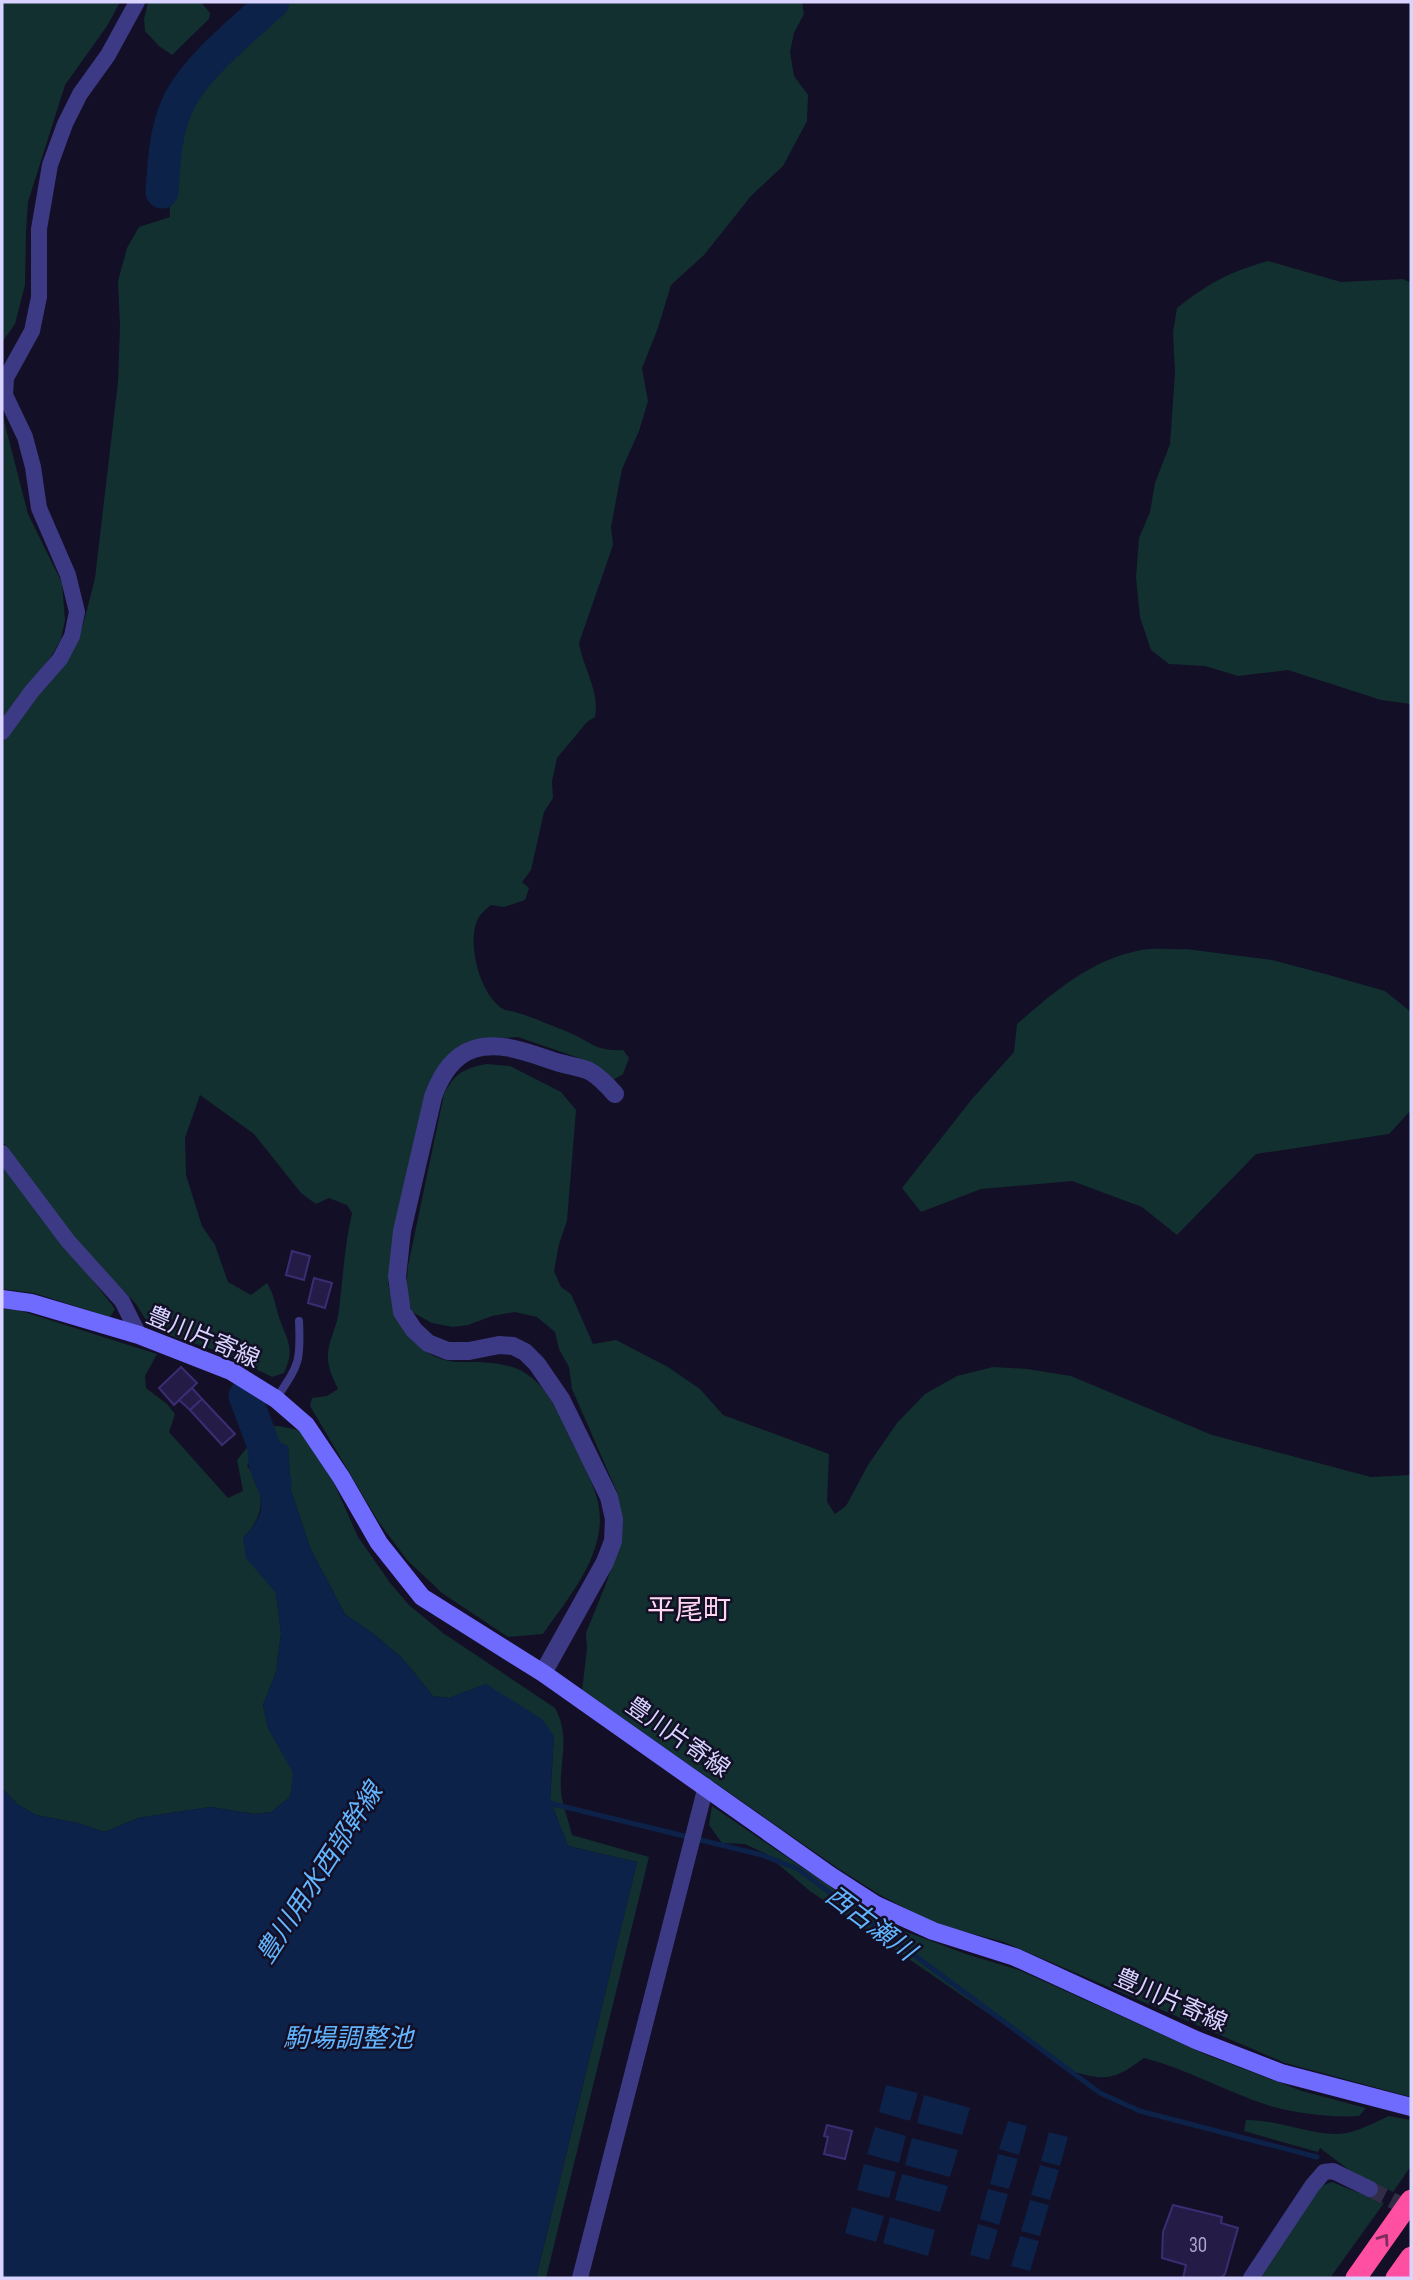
<svg xmlns="http://www.w3.org/2000/svg" width="1413" height="2280" font-family="'Sofia Sans Condensed','Noto Sans JP',sans-serif">
<style>
.green{fill:#12302f}
.water{fill:#0c2248}
.lines{fill:none;stroke-linecap:round;stroke-linejoin:round}
.stream{stroke:#0c2248;stroke-width:5}
.river{stroke:#0c2248;stroke-width:33}
.building{fill:#241b47;stroke:#3b2d73;stroke-width:2}
.minor-tunnel{stroke:#312d47;stroke-width:16;stroke-dasharray:16 8;stroke-linecap:butt}
.service{stroke:#3d3a85;stroke-width:8}
.minor{stroke:#3d3a85;stroke-width:16}
.tertiary{stroke:#3d3a85;stroke-width:18}
.secondary{stroke:#6f6bff;stroke-width:18}
.motorway{stroke:#ff4fa3;stroke-width:21}
.oneway{stroke:#7d2c5e}
.labels{text-anchor:middle;stroke-width:5;stroke-linejoin:round;paint-order:stroke}
.number-label{font-size:21px;fill:#aca6d1}
.street-label{font-size:24px;fill:#d9d4ff;stroke:#130f26}
.water-label{font-size:26px;font-style:italic;fill:#62b6ff;stroke:#130f26}
.quarter-label{font-size:28px;fill:#ffd6f0;stroke:#130f26}
</style>
<rect width="100%" height="100%" fill="#130f26"/>
<g class="green">
<path d="M2,2h118l-13,24 -42,59 -37,117 -2,30 -1,53 -10,39 -13,18z"/>
<path d="M148,2h53l9,11 -1,6 -37,36 -13,-9 -14,-15 -1,-12z"/>
<path d="M281,2h521l2,12 -10,19 -4,19 4,24 14,19 -1,26 -24,45 -32,30 -47,59 -33,30 -13,43 -16,40 6,33 -9,30 -17,38 -11,58 2,18 -34,98c4,25 21,48 16,74l-8,5 -30,36 -5,23 1,17 -9,14 -13,58 -9,12 7,6 -4,12 -21,7 -13,-2c-5,4 -12,10 -14,16 -10,23 3,74 26,88 4,2 11,2 15,4 17,5 34,13 50,19 22,9 28,20 55,18l6,8 -6,16 -10,6 -31,-21 -64,-22 -30,2 -58,45 -42,199c8,33 20,67 57,77 10,3 22,2 32,2 17,1 36,2 51,13 21,14 31,40 41,61 9,19 21,39 27,59 17,52 -26,100 -53,139l-35,3 -66,-44 -35,-33 -29,-39 -68,-115 2,-8 15,-2 11,-7c-6,-13 -11,-22 -10,-36 1,-13 8,-25 10,-37 5,-34 6,-69 14,-103l-5,-8 -18,-7 -13,6 -15,-11 -47,-59 -54,-39 -15,43 1,37 16,51 13,19 13,37 23,13 16,-12c8,13 8,23 13,37 8,22 15,29 4,53l-12,4 -52,-25 -60,-20 -11,-7 -13,-21 -11,-12 -16,-12 -37,-46 -70,-93v-398l33,-47 28,-34 20,-37 12,-47 23,-196 2,-56 -2,-45 9,-33 12,-21 31,-10c-1,-30 -4,-62 5,-92 15,-49 69,-88 106,-123z"/>
<path d="M1268,261l73,21 62,-3 8,4v421l-30,-4 -93,-30 -50,6 -33,-10 -36,-2 -18,-14 -11,-33 -4,-39 3,-40 11,-26 5,-29 15,-39 5,-71 -2,-41 4,-24c32,-25 52,-36 91,-47z"/>
<path d="M2,413l26,101 34,69 3,37 -4,19 -9,16 -50,65z"/>
<path d="M1186,949l86,11 57,15 56,16 26,21v98l-22,24 -133,20 -79,81 -35,-28 -70,-26 -91,8 -60,23 -19,-24 70,-89 42,-47 3,-28c36,-31 72,-63 120,-73 15,-4 34,-1 49,-2z"/>
<path d="M486,1064l24,2 51,26 15,18 -9,111 -8,23 -5,27 7,16 10,7 22,50 23,-4 52,27 32,22 23,26 106,39 -2,48 8,12 11,-8 22,-41 29,-42 28,-29 32,-18 36,-9 34,2 44,7 141,59 159,42 40,-2v622l-126,-34 -281,-121 -68,-18 -56,-29 -44,-28 -254,-177 5,-41 -1,-16 21,-52 10,-31 4,-31 -4,-27 -45,-103 -3,-22 -10,-18 -4,-17 -18,-15 -22,-5 -23,4 -24,9 -15,2 -21,-4 -20,-11 -6,-23 2,-23 36,-172c11,-21 19,-25 42,-30z"/>
<path d="M2,1162l113,147 -5,8 -76,-24 -32,-4z"/>
<path d="M2,1309l16,1 139,44 -12,22 1,12 21,16 8,10 -6,18 59,66 15,-7 -6,-31 28,-35 14,1 24,5 31,52 24,54 33,47 18,21 34,28 112,75c16,29 4,53 6,83 1,14 8,30 11,44l77,22 -103,421h-10l101,-416 -69,-16 -18,-46 4,-64 -68,-52 -37,14 -16,-2 -30,-37 -28,-24 -30,-21 -34,-64 -20,-60 -3,-44 -41,19c18,27 20,49 -4,73l33,55 5,40 -5,39 -13,33 5,23 26,45 -4,24 -19,15 -16,2 -45,-7 -72,11 -33,14 -27,-9 -42,-8 -19,-11 -15,-16z"/>
<path d="M712,1806l160,109 32,16 62,23 53,16 188,85 95,36 64,17 -7,8c-26,2 -67,-3 -92,-11 -42,-14 -80,-36 -123,-47 -28,21 -38,24 -72,13l-262,-180 -44,-37 -21,-10 -23,-1 -13,-18z"/>
<path d="M1389,2116l22,4v46l-18,26 -40,-19 -33,-25 -2,4 -74,-21 2,-11c32,0 60,13 89,14 18,1 38,-11 54,-18z"/>
<path d="M1332,2182l52,21 -54,75h-70l61,-92z"/>
</g>
<g class="water">
<path d="M251,1395l10,32 -6,9 -10,-8 -8,-30z"/>
<path d="M273,1439l15,7 3,44 20,60 34,64 30,21 28,24 30,37 16,2 37,-14 56,35 12,17 -4,64 18,46 69,16 -101,416h-534v-490l15,16 19,11 42,8 27,9 33,-14 72,-11 45,7 16,-2 19,-15 3,-24 -25,-45 -5,-23 13,-33 5,-39 -5,-40 -30,-35 -3,-20c39,-39 3,-50 5,-86l11,-10z"/>
<path d="M886,2085l32,8 -8,28 -31,-9z"/>
<path d="M924,2095l46,13 -8,27 -45,-12z"/>
<path d="M1008,2121l19,5 -8,29 -20,-6z"/>
<path d="M875,2127l31,9 -7,27 -32,-9z"/>
<path d="M1049,2132l19,5 -8,29 -19,-5z"/>
<path d="M912,2138l46,12 -8,27 -45,-12z"/>
<path d="M998,2154l20,5 -9,30 -19,-5z"/>
<path d="M864,2164l32,8 -7,26 -32,-8z"/>
<path d="M1040,2165l19,5 -9,30 -19,-5z"/>
<path d="M902,2174l46,12 -8,26 -45,-12z"/>
<path d="M988,2189l20,5 -9,31 -19,-6z"/>
<path d="M1030,2200l19,5 -9,31 -19,-5z"/>
<path d="M852,2207l32,9 -8,26 -31,-9z"/>
<path d="M890,2217l45,13 -7,26 -45,-13z"/>
<path d="M978,2224l20,6 -9,30 -19,-5z"/>
<path d="M1020,2236l19,5 -9,30 -19,-5z"/>
</g>
<g class="lines">
<path class="stream" d="M545,1802l217,53 36,14 302,224 40,18 177,46"/>
<g class="river">
<path d="M162,192c2,-29 3,-59 15,-86 16,-37 66,-76 96,-104"/>
<path d="M245,1396l17,45 13,42"/>
</g>
</g>
<g class="building">
<path d="M292,1251l18,5 -6,24 -18,-5z"/>
<path d="M314,1278l18,5 -7,25 -17,-5z"/>
<path d="M181,1367l16,16 -23,22 -15,-17z"/>
<path d="M192,1388l10,11 -12,11 -11,-10z"/>
<path d="M202,1399l33,35 -13,11 -32,-35z"/>
<path d="M827,2125l25,6 -7,28 -21,-5 4,-17 -4,-1z"/>
<path d="M1173,2205l49,12 -1,6 17,5 -13,46 -4,4h-38l3,-13 -24,-7 1,-26z"/>
</g>
<g class="lines">
<path class="minor-tunnel" d="M1370,2189l41,21"/>
<path class="service" d="M276,1399c23,-35 25,-36 23,-78"/>
<g class="minor">
<path d="M2,732l30,-41 28,-32 12,-23 5,-24 -9,-37 -29,-67 -6,-41 -8,-30 -20,-42 1,-17 26,-47 7,-34v-68l11,-64 15,-41 15,-30 28,-39 29,-53"/>
<path d="M2,1153l66,88 54,60 17,34"/>
<path d="M580,2278l126,-492"/>
<path d="M1251,2278l61,-92 12,-14 9,-1 37,18"/>
</g>
<path class="tertiary" d="M543,1673l62,-111 8,-21 1,-22 -5,-22 -48,-98 -24,-35 -12,-12 -12,-6 -14,-1 -30,6h-21l-20,-8 -14,-13 -12,-18 -5,-35 5,-46 31,-134c7,-20 19,-41 41,-48 28,-9 59,6 86,14 10,3 22,4 31,9 10,6 17,14 24,22"/>
<path class="secondary" d="M2,1299l29,4 108,32 92,36 45,28 30,26 35,52 38,66 43,54 121,76 288,203 45,29 57,26 82,26 181,83 85,33 130,34"/>
<g class="motorway">
<path d="M1356,2278l55,-78"/>
<path d="M1396,2278l15,-21"/>
</g>
</g>
<defs><path id="oneway-chevron" d="M-2-3.5L2.5 0L-2 3.5" fill="none" stroke-width="1.6" stroke-linecap="round" stroke-linejoin="round" transform="scale(1.75)"/></defs>
<use class="oneway" href="#oneway-chevron" transform="translate(1384 2239) rotate(-55)"/>
<g class="labels">
<g class="number-label">
<text x="1198" y="2252">30</text>
</g>
<g class="street-label">
<text transform="translate(203 1337) rotate(23)" y="8">豊川片寄線</text>
<text transform="translate(678 1737) rotate(35)" y="8">豊川片寄線</text>
<text transform="translate(1171 2000) rotate(24)" y="8">豊川片寄線</text>
</g>
<g class="water-label">
<text transform="translate(319 1873) rotate(-57)" y="9">豊川用水西部幹線</text>
<text transform="translate(871 1923) rotate(37)" y="9">西古瀬川</text>
<text x="348" y="2047">駒場調整池</text>
</g>
<g class="quarter-label">
<text x="689" y="1619">平尾町</text>
</g>
</g>
<rect width="1413" height="2280" fill="none" stroke="#d9d4ff" stroke-width="7"/>
</svg>
